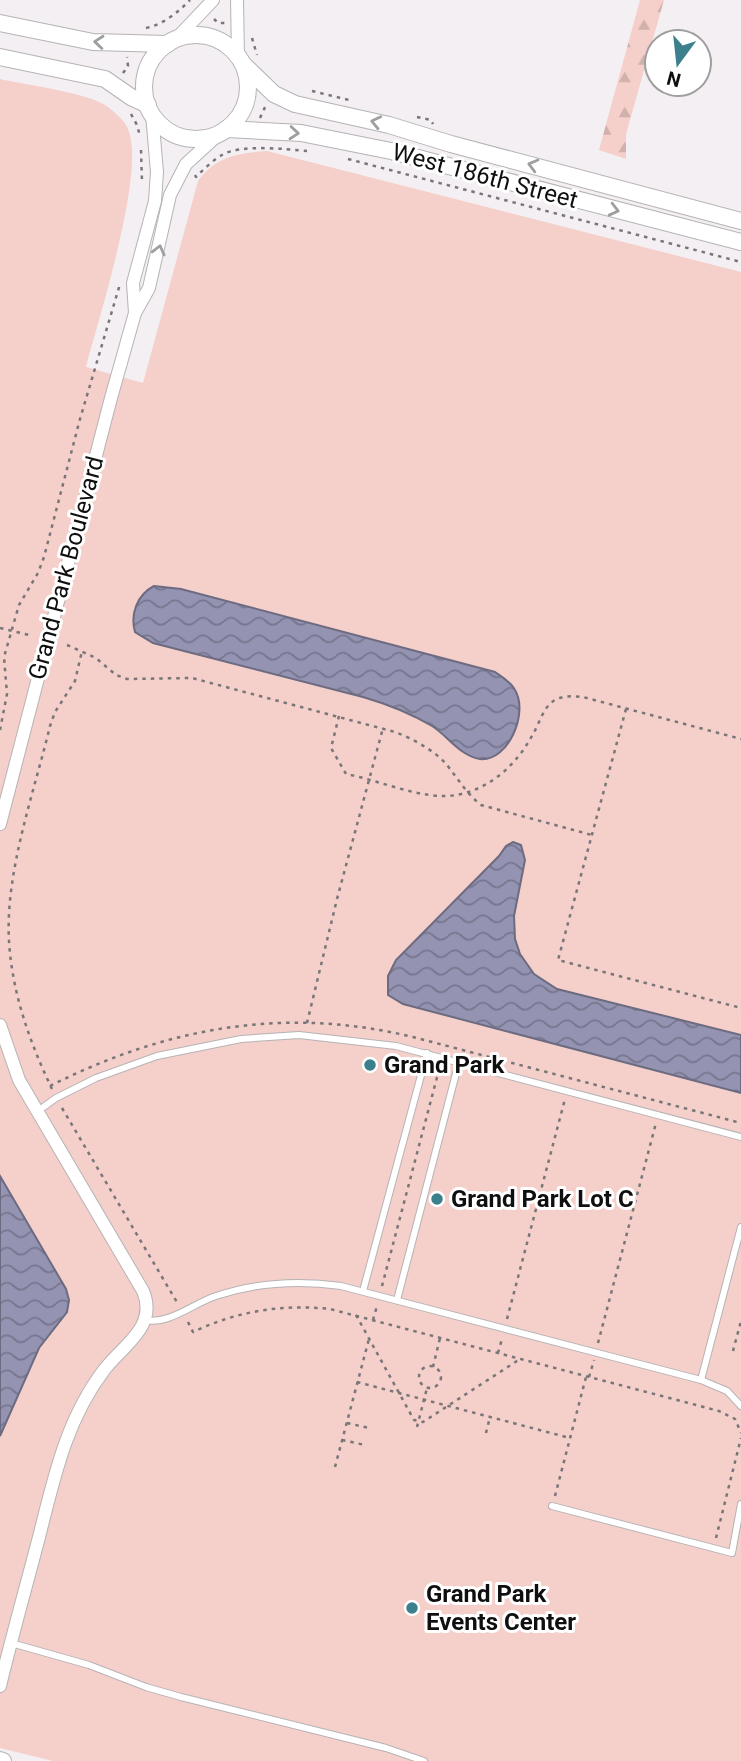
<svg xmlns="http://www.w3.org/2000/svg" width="741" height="1761" font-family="Roboto,sans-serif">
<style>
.forest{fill:url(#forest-firs)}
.pitch{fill:#f5cfca}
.water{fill:url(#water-waves);stroke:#6c6b81;stroke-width:2}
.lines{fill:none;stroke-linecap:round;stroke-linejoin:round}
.service-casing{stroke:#b6b3b5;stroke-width:8}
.minor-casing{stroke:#b6b3b5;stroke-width:14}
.tertiary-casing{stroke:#b6b3b5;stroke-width:18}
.path{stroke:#797678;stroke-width:2.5;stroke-dasharray:3.5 5;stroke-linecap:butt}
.service{stroke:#fff;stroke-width:6}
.minor{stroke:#fff;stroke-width:12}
.tertiary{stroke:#fff;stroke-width:16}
.oneway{stroke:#9f9f9f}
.poi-dot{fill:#3c808e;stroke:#fff;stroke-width:2.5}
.labels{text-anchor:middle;stroke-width:6;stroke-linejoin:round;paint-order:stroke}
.street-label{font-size:24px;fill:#100f10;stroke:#fff}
.poi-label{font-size:24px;font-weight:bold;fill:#100f10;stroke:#fff;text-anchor:start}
</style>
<defs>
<pattern id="forest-firs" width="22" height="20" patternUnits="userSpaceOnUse" patternTransform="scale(1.75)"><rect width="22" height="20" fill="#f5cfca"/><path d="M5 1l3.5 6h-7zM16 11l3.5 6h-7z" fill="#d1b1ac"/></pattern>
<pattern id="water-waves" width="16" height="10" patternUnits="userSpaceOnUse" patternTransform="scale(1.75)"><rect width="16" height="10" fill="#9493b1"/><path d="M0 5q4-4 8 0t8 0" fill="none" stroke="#77768f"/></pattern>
</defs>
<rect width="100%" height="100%" fill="#f3eff2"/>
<path class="forest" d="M640,0h24l-38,134v25l-27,-9z"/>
<path class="pitch" d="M0,79c26,6 90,14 108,28 6,5 15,12 19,20 21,39 -29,193 -41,240l57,16 55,-202c18,-25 40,-28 69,-30l474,121v1489h-688l-53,-13z"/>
<g class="water">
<path d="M154,586l27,3 314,83c7,5 16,10 20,18 14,23 -7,72 -35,69 -20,-3 -32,-23 -48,-33 -22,-13 -45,-22 -69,-29l-210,-54 -18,-11c-5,-18 2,-37 19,-46z"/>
<path d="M513,842l8,3 4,15 -11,56 1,23 5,15 14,20 23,15 184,46v58l-338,-89 -15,-9v-19l8,-16 103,-104 7,-10z"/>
<path d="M0,1176l66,113 3,11 -2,12 -28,36 -39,88z"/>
</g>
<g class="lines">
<g class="service-casing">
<g id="service">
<path d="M38,1111l18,-13 40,-20 61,-22 84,-17 58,-4 97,11 345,91"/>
<path d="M363,1291l64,-238"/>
<path d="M397,1300l62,-238"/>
<path d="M145,1320c24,5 49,-17 71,-24 42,-14 82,-16 125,-10l360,94 26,11 14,15"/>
<path d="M701,1380l40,-153"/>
<path d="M552,1506l180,47 9,-49"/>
<path d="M11,1643l78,22 57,22 35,10 205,51 38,13"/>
</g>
</g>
<g class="minor-casing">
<g id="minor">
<path d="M237,0l1,56"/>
<path d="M176,39l37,-39"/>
<path d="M135,313l-2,-30 22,-82 2,-29 -5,-58"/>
<path d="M0,824l111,-426 24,-85 14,-25 21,-93 16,-31 35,-32"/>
<path d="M0,1025l19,55 124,211c15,36 -20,54 -39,79 -38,50 -50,108 -65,167 -13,50 -27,99 -39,149"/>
</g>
</g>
<g class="tertiary-casing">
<g id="tertiary">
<path d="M0,23l93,19 75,2"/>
<circle cx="196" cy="87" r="52"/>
<path d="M0,57l105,22 26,18 17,8"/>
<path d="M243,64l31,30 21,10 94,21 62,19 290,77"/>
<path d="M226,129l75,4 90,18 350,91"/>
<path d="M0,1760l3,1"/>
</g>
</g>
<g class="path">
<path d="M214,19l4,4h9"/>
<path d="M146,28c18,-4 31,-15 44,-28"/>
<path d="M252,38l5,17"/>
<path d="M123,73l5,-7 -1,-9"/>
<path d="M312,91l41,10"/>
<path d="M131,114l6,11 3,11"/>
<path d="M417,117l14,3 2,4"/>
<path d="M260,118l6,-13"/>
<path d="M141,150l1,32"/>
<path d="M348,159l393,103"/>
<path d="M195,175l1,2c8,-8 17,-17 26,-22 18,-11 64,-6 85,-4"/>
<path d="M0,628l29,7"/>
<path d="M67,645l29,13 20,17 11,4 65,-1 203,54c18,7 39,18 52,33 11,14 20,29 34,40l111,30"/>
<path d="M626,709l-68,251 183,48"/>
<path d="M339,716l-8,32 15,26c33,6 78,27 110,21 35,-6 61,-31 77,-61 6,-10 10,-25 19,-32 9,-7 21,-6 31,-5l158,42"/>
<path d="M0,730l7,-36 -3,-37 15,-52 19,-32 6,-16 36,-138 40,-135"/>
<path d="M307,1023l30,-124 46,-171"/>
<path d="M50,1086c117,-59 235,-80 363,-49l328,86"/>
<path d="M52,1089c-22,-46 -40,-96 -43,-148 -4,-69 25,-148 41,-215l5,-14 20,-31 7,-30"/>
<path d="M62,1108l116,196"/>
<path d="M382,1286l58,-220"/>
<path d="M356,1315l58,105 9,2 97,-63"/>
<path d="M507,1319l58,-220"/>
<path d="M373,1320l4,-14"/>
<path d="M188,1322l5,10c44,-21 89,-28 137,-23l389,102 16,8 6,14"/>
<path d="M598,1343l58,-220"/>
<path d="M733,1351l8,-30"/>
<path d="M498,1353l4,-14"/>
<circle cx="430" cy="1377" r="11"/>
<path d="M433,1367l7,-29"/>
<path d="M589,1377l5,-17"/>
<path d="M357,1382l213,56"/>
<path d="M347,1423l22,5"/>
<path d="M417,1427l10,-39"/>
<path d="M486,1433l4,-16"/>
<path d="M342,1440l23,5"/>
<path d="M335,1467l34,-128"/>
<path d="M555,1496l31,-119"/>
<path d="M716,1538l25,-100"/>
</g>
<use href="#service" class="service"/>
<use href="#minor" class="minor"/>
<use href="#tertiary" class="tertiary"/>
</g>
<defs><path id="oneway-chevron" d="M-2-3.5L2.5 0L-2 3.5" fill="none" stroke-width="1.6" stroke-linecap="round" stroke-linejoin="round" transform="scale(1.75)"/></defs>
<g class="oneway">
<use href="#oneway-chevron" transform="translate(99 42) rotate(-175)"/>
<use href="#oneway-chevron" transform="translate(376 122) rotate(-167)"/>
<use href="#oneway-chevron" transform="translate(294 133) rotate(5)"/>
<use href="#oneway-chevron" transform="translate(533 165) rotate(-165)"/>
<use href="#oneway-chevron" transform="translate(614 210) rotate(14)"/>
<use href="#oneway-chevron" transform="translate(159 250) rotate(-76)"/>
</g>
<g class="poi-dot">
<circle cx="370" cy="1065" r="7"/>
<circle cx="437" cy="1199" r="7"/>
<circle cx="412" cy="1608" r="7"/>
</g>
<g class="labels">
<g class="street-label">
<text transform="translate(485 176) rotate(15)" y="8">West 186th Street</text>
<text transform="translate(66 568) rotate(-75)" y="8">Grand Park Boulevard</text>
</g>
<g class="poi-label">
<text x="384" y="1073">Grand Park</text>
<text x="451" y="1207">Grand Park Lot C</text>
<text x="426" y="1602">Grand Park<tspan x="426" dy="28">Events Center</tspan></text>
</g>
</g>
<g transform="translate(678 63) rotate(195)"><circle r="33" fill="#ffffff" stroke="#9f9f9f" stroke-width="2"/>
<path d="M0-5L12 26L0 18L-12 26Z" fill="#3c808e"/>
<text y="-10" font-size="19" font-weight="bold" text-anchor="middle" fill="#100f10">N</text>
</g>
</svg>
